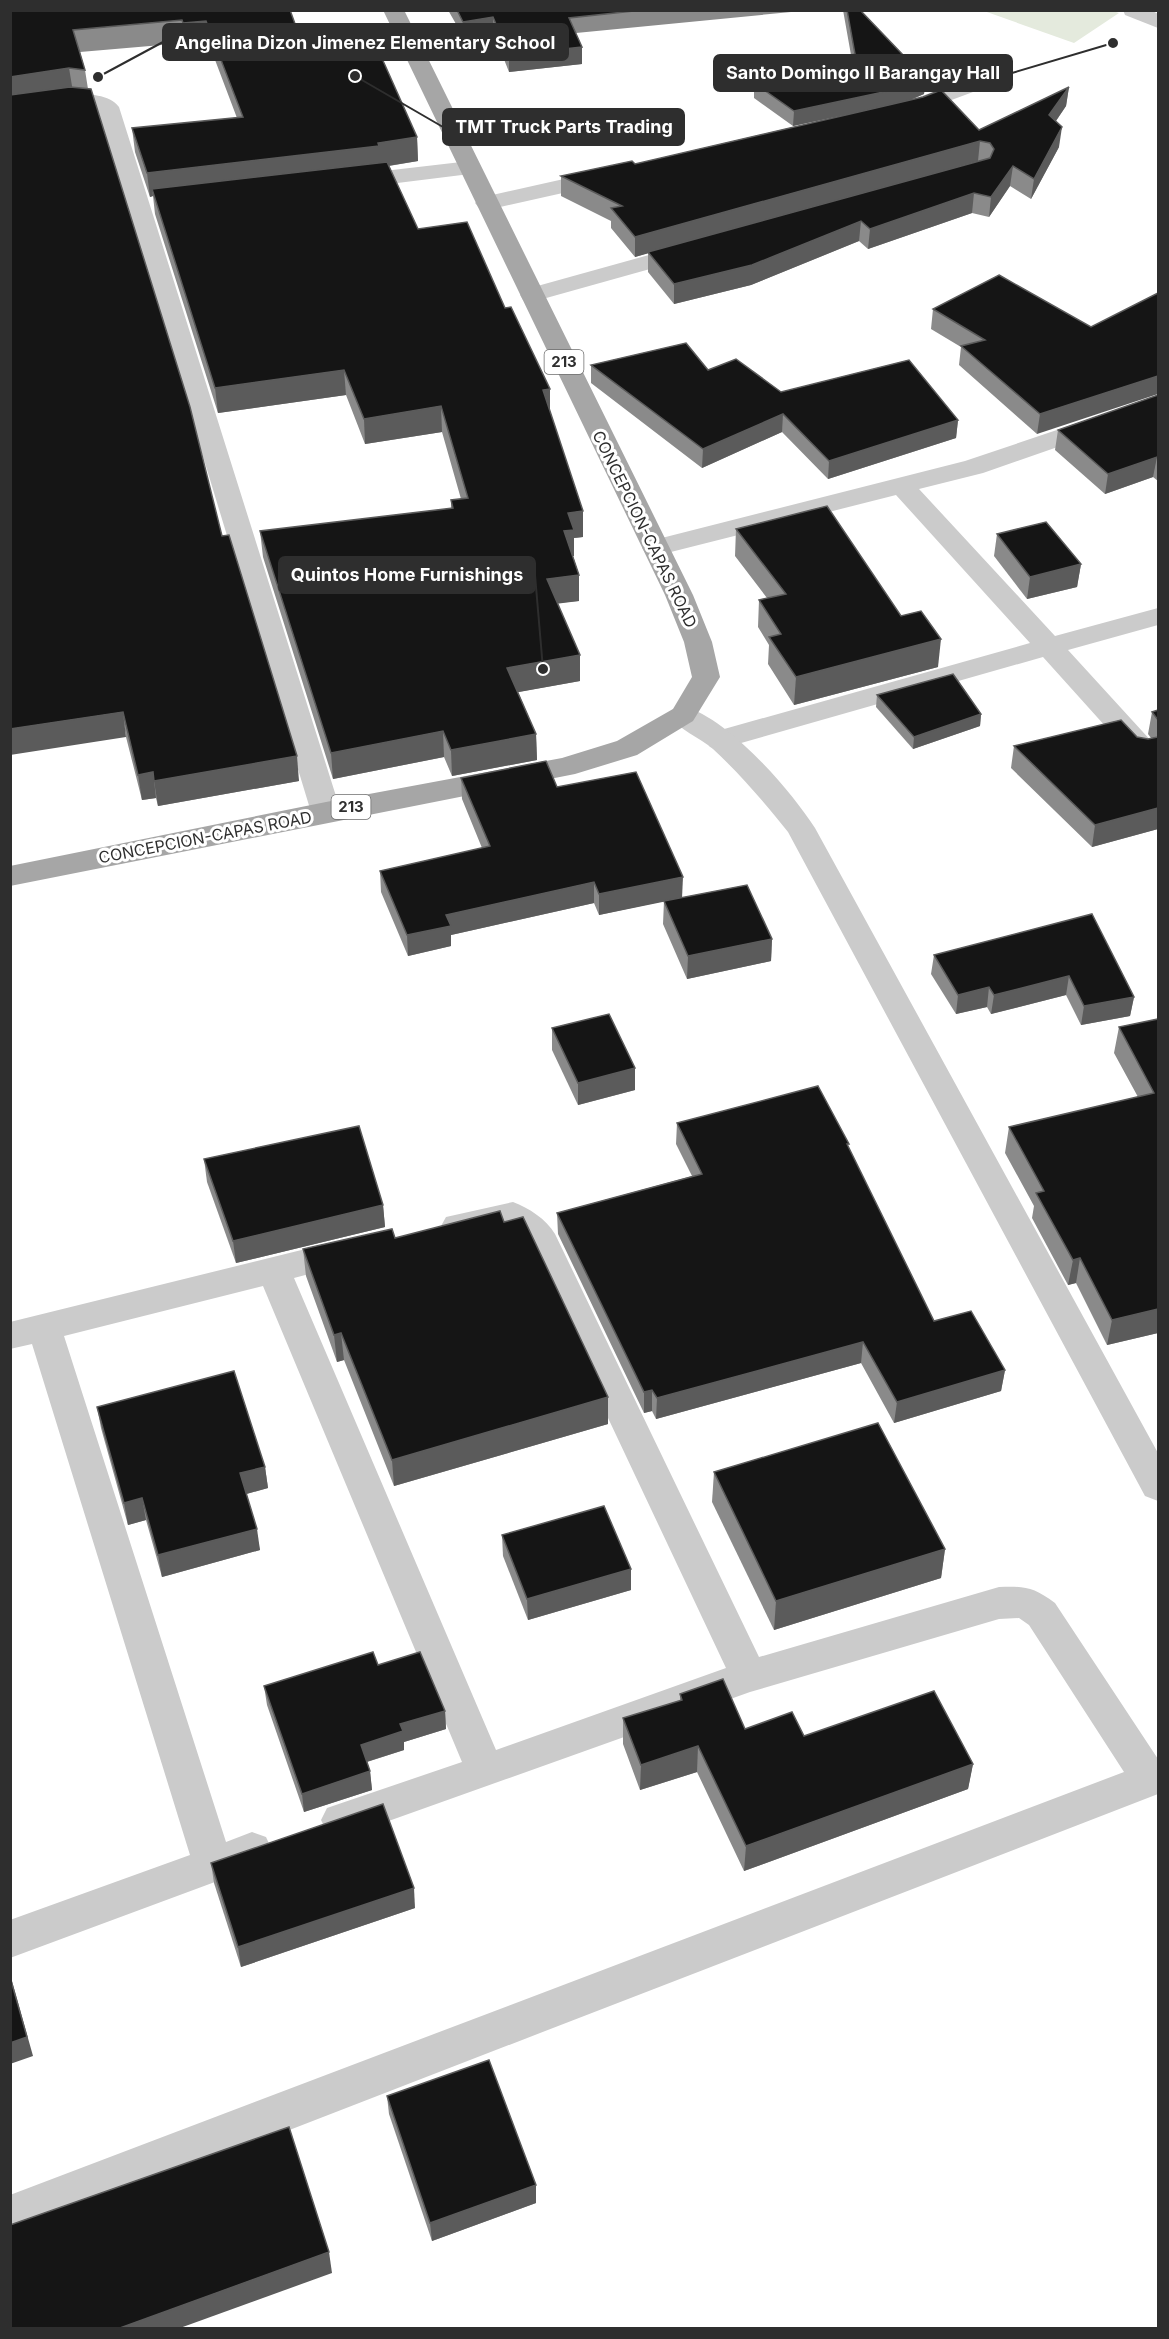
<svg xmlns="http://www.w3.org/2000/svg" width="1169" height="2339" font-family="Inter,sans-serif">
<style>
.green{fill:#e4eadd}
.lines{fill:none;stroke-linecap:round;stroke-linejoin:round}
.minor{fill:#cbcbcb;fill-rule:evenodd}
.tertiary{fill:#cbcbcb;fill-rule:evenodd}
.primary{fill:#a6a6a6;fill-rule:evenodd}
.wall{fill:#8a8a8a}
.shaded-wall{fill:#5b5b5b}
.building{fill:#151515;stroke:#5b5b5b;stroke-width:1.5}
.labels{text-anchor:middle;stroke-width:6;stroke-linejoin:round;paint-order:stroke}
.shield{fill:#fff;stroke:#6d6d6d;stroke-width:1.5}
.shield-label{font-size:15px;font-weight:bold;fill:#2e2e2e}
.street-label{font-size:16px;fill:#2e2e2e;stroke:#fff}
.leader{fill:none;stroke:#2e2e2e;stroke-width:2}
.callout-dot{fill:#2e2e2e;stroke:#fff;stroke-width:2}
.callout{fill:#2e2e2e;stroke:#2e2e2e;stroke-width:2}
.callout-label{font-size:18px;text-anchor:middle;font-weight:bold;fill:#fff}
</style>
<rect width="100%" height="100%" fill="#fff"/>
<path class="green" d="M1113,11l6,2 -45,30 -90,-32z"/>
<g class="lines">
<g class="minor">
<path d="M965,80l8,2 3,5 -3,5 -70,26 -8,-2 -3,-5 3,-5z"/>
<path d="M73,94c14,0 37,0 46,13l222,705 -5,7 -10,3 -10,-3 -5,-7 -213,-701 -25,-3 -63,9v-14z"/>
<path d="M470,161l8,2 3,5 -3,5 -129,16 -8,-2 -4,-5 4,-5 8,-2z"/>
<path d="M604,170l8,2 4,5 -4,5 -125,28 -8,-2 -4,-5 4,-5z"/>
<path d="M692,243l8,2 4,5 -4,5 -168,47 -9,-2 -3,-5 3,-5z"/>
<path d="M1158,396v16l-175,61 -64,16 136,147 103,-28v17l-90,25 85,93 4,7 -4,7 -10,2 -10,-2 -90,-100 -323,92 -10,-2 -4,-7 4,-7 320,-90 -134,-148 -241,61 -9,-2 -4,-6 4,-6 319,-81z"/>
<path d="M513,1202c16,6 33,17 42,32l204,423 240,-70c26,-1 34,0 56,16l103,156v35l-1148,444v-43l1114,-423 -95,-147 -10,-7 -20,1 -249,73 -409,146 -14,-6 -6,-12 6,-12 135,-46 -199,-476 -199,50 162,506 26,-10 14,5 6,13 -6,13 -256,95v-38l180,-65 -158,-511 -22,5v-27l336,-83 12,4 5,9 -5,9 -64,17 202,472 230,-82 -201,-426 -18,-13 -49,10 -12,-4 -5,-9 5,-9z"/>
</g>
<g class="tertiary">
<path d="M1123,10h28l7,4v14l-33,-13z"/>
<path d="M683,706c45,12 107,83 132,122l343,625v48l-13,-5 -357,-664c-25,-31 -46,-56 -75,-83 -14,-12 -34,-19 -44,-34l4,-6z"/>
</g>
<path class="primary" d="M383,10h21l289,585 19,47 8,35 -27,44 -56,34 -62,19 -565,112v-20l316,-64 236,-44 55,-17 56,-32 19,-32 -8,-35 -19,-47z"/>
</g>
<g class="wall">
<path d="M10,10h280l13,36 114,91 1,24 -29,5 29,63 132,183 33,125 -9,1v18h-1l6,19v26l-22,2 23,78 -62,11 18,42 1,26 -85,16 -8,-19 -111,22 -70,-222 -3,-26 191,-22v-9l10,-1 -19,-67 -77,12 -19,-49 -128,18 -63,-199 -2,-18 -3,1 -15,-45 -3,-24 105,-10 -28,-74 -23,2 -1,-3 -105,9 5,18 3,19 134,447 77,245 -141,25 -2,-8 -14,2 -16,-63z"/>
<path d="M448,10h364l-236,23 6,31 -73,8 -15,-38 -30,4z"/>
<path d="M843,10h17l66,69 -2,15 -13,6 68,30 90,-43 -3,19 -10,15 3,26 -28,52 -21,-13 -21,31 -17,-4 -104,36 -9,-8 -108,44 -77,19 -26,-32v-19l-13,4 -24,-29v-7l-50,-25v-20l74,-12 205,-48 -47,10 -39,-28v-15l97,-28z"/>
<path d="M933,309l158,18 -54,107 -78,-69 2,-18 -30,-18z"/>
<path d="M591,365l117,5 73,22 177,28 -2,18 -128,41 -46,-47 -80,36 -111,-85z"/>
<path d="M1158,395v86l-5,-4 -48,17 -50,-44 3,-20z"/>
<path d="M736,529l165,87 37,51 -144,38 -26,-41 1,-19 -11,-18 1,-27 8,-2 -32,-42z"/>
<path d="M997,534l84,30 -4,23 -50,12 -33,-43z"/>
<path d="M877,695l104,19 -1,12 -67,23 -37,-42z"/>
<path d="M1158,710v119l-66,18 -81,-79 3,-22 123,-9 11,2 3,-1 -3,-4 4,-22z"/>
<path d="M461,778l96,9 125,111 90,41 -1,22 -84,18 -24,-55 1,-23 -65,14 -5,-12 -143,32v11l-43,10 -27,-64 -1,-21 102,-23 -20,-49z"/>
<path d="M1092,914l42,83 -4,19 -49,9 -15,-30 -75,19 -4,-7 -31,7 -25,-40 3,-19z"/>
<path d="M1158,1019v314l-51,12 -31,-62 -8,2 -36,-67 2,-12 -29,-53 4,-26 129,-30 -24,-44 5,-26z"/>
<path d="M552,1028l83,40v22l-57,15 -26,-55z"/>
<path d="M677,1123l172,26 85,172 71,49 -4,21 -107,32 -33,-60 -205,56 -4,-8 -8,2 -86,-179 -1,-21 135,-37 -16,-32z"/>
<path d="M204,1159l179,46 2,22 -149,36 -29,-81z"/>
<path d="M504,1222l104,175v27l-214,62 -50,-126 -7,2 -31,-86 -3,-27 92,-11z"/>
<path d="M97,1407l168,60 3,21 -22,6 14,56 -98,27 -16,-57 -18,5 -27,-97z"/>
<path d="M714,1472l231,77 -4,29 -167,52 -62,-128z"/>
<path d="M502,1535l129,34v21l-103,30 -25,-64z"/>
<path d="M378,1665l67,46 1,18 -42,13v8l-37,12 3,9 2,19 -68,22 -37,-107 -3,-19z"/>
<path d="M680,1694l65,35 59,7 169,28 -5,25 -224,82 -47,-99 -57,18 -17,-46v-26l57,-17z"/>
<path d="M211,1863l204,45 -174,59 -27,-84z"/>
<path d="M387,2096l149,107 -104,38 -43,-127z"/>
</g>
<g class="shaded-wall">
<path d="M493,17l1,17 -30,4 -1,-16z"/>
<path d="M206,21l3,23 -23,2 -3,-23z"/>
<path d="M582,47v17l-73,8v-17z"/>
<path d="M69,68l4,24 -63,9v-24z"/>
<path d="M926,79l-2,15 -19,8 -112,24 1,-15z"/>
<path d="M1069,87l-3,19 -19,28 2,-19z"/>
<path d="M1062,127l-3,20 -28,52 3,-20z"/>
<path d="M417,137l1,24 -37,6 -229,22 1,7 -3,1 -3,-24 231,-30z"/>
<path d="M980,141l-2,20 -343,96v-20z"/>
<path d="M1013,166l-3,20 -21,31 2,-20z"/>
<path d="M974,193l-2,20 -104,36 2,-20z"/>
<path d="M861,221l-2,20 -108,44 -77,19v-20z"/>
<path d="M344,370l2,25 -128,18 -3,-25z"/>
<path d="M1158,376v18l-121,40 3,-20z"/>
<path d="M550,389v25l-7,-24z"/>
<path d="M441,406l1,26 -77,12 -1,-25z"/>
<path d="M783,414l-1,18 -80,36 1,-19z"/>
<path d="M958,420l-2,18 -128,41 1,-18z"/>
<path d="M1157,457l-4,20 -48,17 3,-20z"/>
<path d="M583,511v26l-9,1v18l-10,1v-26l4,-18z"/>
<path d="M1081,564l-4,23 -50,12 3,-22z"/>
<path d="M579,575v26l-32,4v-26z"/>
<path d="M941,639l-3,28 -144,38 2,-28z"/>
<path d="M580,655v26l-72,13 -1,-26z"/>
<path d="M123,712l3,25 -116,18v-26z"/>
<path d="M981,714l-1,12 -67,23 1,-12z"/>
<path d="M443,731l1,26 -111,22 -2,-26z"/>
<path d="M536,734l1,26 -85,16 -1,-26z"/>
<path d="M297,756l2,25 -141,25 -4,-25z"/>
<path d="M153,772l3,26 -14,2 -4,-25z"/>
<path d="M1158,808v21l-66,18 3,-22z"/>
<path d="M683,877l-1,21 -83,17v-21z"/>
<path d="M594,882v21l-143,32v11l-43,10 -1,-21 39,-20z"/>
<path d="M772,939l-1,22 -84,18 1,-23z"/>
<path d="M1069,976l-3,19 -75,19 3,-19z"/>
<path d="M989,987l-2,20 -31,7 2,-19z"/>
<path d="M1134,997l-4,19 -49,9 3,-19z"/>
<path d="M635,1068v22l-57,15v-22z"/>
<path d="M383,1205l2,22 -149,36 -3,-22z"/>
<path d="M1080,1258l-4,25 -8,2 5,-25z"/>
<path d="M1158,1309v24l-51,12 5,-25z"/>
<path d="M341,1333l3,27 -7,2 -3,-27z"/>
<path d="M863,1342l-2,21 -205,56 1,-21z"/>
<path d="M1005,1370l-4,21 -107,32 3,-21z"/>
<path d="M652,1390v21l-8,2v-21z"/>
<path d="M608,1397v27l-214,62 -2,-26z"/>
<path d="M265,1467l3,21 -25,7 -3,-22z"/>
<path d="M142,1498l4,22 -18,5 -4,-22z"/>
<path d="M257,1529l3,21 -98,27 -4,-22z"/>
<path d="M945,1549l-4,29 -167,52 2,-29z"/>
<path d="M631,1569v21l-103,30 -1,-21z"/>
<path d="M445,1711l1,18 -42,13v8l-41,13 -2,-18 39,-21z"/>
<path d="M698,1746l-1,26 -57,18 1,-25z"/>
<path d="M973,1764l-5,25 -224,82 2,-25z"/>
<path d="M370,1771l2,19 -68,22 -2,-18z"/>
<path d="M414,1888l1,20 -174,59 -3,-20z"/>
<path d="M10,1974l23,82 -23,8z"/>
<path d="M536,2185v18l-104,38 -2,-18z"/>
<path d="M329,2252l3,21 -152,55h-60z"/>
</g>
<g class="building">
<path d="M10,10h280l13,36 69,-10 45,101 -39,6 1,3 -232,27 -15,-45 111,-11 -37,-96 -23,2 -1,-3 -109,10 12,40 -16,-2 -59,9z"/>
<path d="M457,10h186l-74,8 13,29 -73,8 -16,-38 -30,5z"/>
<path d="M847,10h13l66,69 -19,8 -113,24 -40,-28 101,-29z"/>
<path d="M70,87l21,2 99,318 32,129 7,-1 68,221 -143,25 -1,-9 -15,3 -15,-63 -113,17v-634z"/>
<path d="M1069,87l-20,28 13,12 -28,52 -21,-13 -22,31 -17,-4 -104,36 -9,-8 -109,44 -78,19 -26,-32 342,-94 4,-9 -4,-6 -10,-2 -345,96 -24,-29 11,-2 -61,-30 71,-15 3,3 288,-67 18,-7 38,40z"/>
<path d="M387,162l31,67 49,-7 38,86 6,-1 39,82 -7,1 40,121 -15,2 6,17 -10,1 15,44 -32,4 33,76 -73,13 29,66 -85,16 -8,-19 -112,22 -71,-222 193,-23 -2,-8 17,-2 -27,-92 -77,13 -20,-49 -129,18 -63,-199z"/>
<path d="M999,275l92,52 67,-34v83l-118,38 -79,-68 24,-6 -52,-31z"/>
<path d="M686,343l22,27 28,-11 45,33 128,-32 49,60 -129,41 -46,-47 -80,35 -112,-84z"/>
<path d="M1158,395v63l-1,-1 -49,17 -50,-44z"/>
<path d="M827,506l74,110 20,-5 20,28 -145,38 -27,-40 12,-3 -22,-34 27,-6 -50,-65z"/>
<path d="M1046,522l35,42 -51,13 -33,-43z"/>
<path d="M953,674l28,40 -67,23 -37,-42z"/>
<path d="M1158,710v10l-6,-8z"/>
<path d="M1121,720l16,17 11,2 10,-2v-2v73l-63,17 -81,-79z"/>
<path d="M546,761l11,26 79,-15 47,105 -84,17 -5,-12 -148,33 5,11 -44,9 -27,-64 110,-25 -29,-68z"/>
<path d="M747,885l25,54 -84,17 -24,-55z"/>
<path d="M1092,914l42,83 -50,9 -15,-30 -75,19 -5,-8 -31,8 -24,-40z"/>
<path d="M609,1014l26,54 -57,15 -26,-55z"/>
<path d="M1158,1019v290l-46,11 -32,-62 -7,2 -37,-67 8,-2 -35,-64 145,-34 -35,-66z"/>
<path d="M818,1086l31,58h-2l87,177 37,-10 34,59 -108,32 -34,-60 -206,56 -5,-8 -8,2 -87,-179 145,-39 -25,-51z"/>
<path d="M359,1126l24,79 -150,36 -29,-82z"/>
<path d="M500,1211l4,11 19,-5 85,180 -216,63 -51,-127 -7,2 -31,-86 89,-20 3,9z"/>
<path d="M234,1371l31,96 -25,6 17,56 -99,26 -16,-57 -18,5 -27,-96z"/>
<path d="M878,1423l67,126 -169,52 -62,-129z"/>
<path d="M604,1506l27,63 -104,30 -25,-64z"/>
<path d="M373,1652l5,13 42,-13 25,59 -45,13 3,7 -42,14 9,26 -68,23 -38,-108z"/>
<path d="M723,1679l22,50 47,-17 12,24 130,-45 39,73 -227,82 -48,-100 -57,19 -18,-47 59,-18 -2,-6z"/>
<path d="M383,1804l31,84 -176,59 -27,-84z"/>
<path d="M10,1977l17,60 -17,6z"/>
<path d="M489,2060l47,125 -106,38 -43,-127z"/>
<path d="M289,2127l40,125 -209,76h-110v-103z"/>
</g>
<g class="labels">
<g class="shield">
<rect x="544.5" y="350" width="39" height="24" rx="4.5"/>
<rect x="331.5" y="795" width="39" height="24" rx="4.5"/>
</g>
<g class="shield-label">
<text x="564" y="367">213</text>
<text x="351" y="812">213</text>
</g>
<g class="street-label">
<text transform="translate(645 529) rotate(64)" y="6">CONCEPCION-CAPAS ROAD</text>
<text transform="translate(205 837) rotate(-11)" y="6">CONCEPCION-CAPAS ROAD</text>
</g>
</g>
<path class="leader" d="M98 77L163 42M1113 43L1012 73M355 76L443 127M543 669L535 575"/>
<g class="callout-dot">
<circle cx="98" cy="77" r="6"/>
<circle cx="1113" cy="43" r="6"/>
<circle cx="355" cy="76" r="6"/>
<circle cx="543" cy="669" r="6"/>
</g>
<g class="callout">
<rect x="163" y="24" width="405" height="36" rx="6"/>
<rect x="714" y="55" width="298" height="36" rx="6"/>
<rect x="443" y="109" width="241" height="36" rx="6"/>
<rect x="279" y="557" width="256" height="36" rx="6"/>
</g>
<g class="callout-label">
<text x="365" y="49">Angelina Dizon Jimenez Elementary School</text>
<text x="863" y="79">Santo Domingo II Barangay Hall</text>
<text x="564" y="133">TMT Truck Parts Trading</text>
<text x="407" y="581">Quintos Home Furnishings</text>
</g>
<rect width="1169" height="2339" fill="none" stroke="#2e2e2e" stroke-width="24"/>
</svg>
